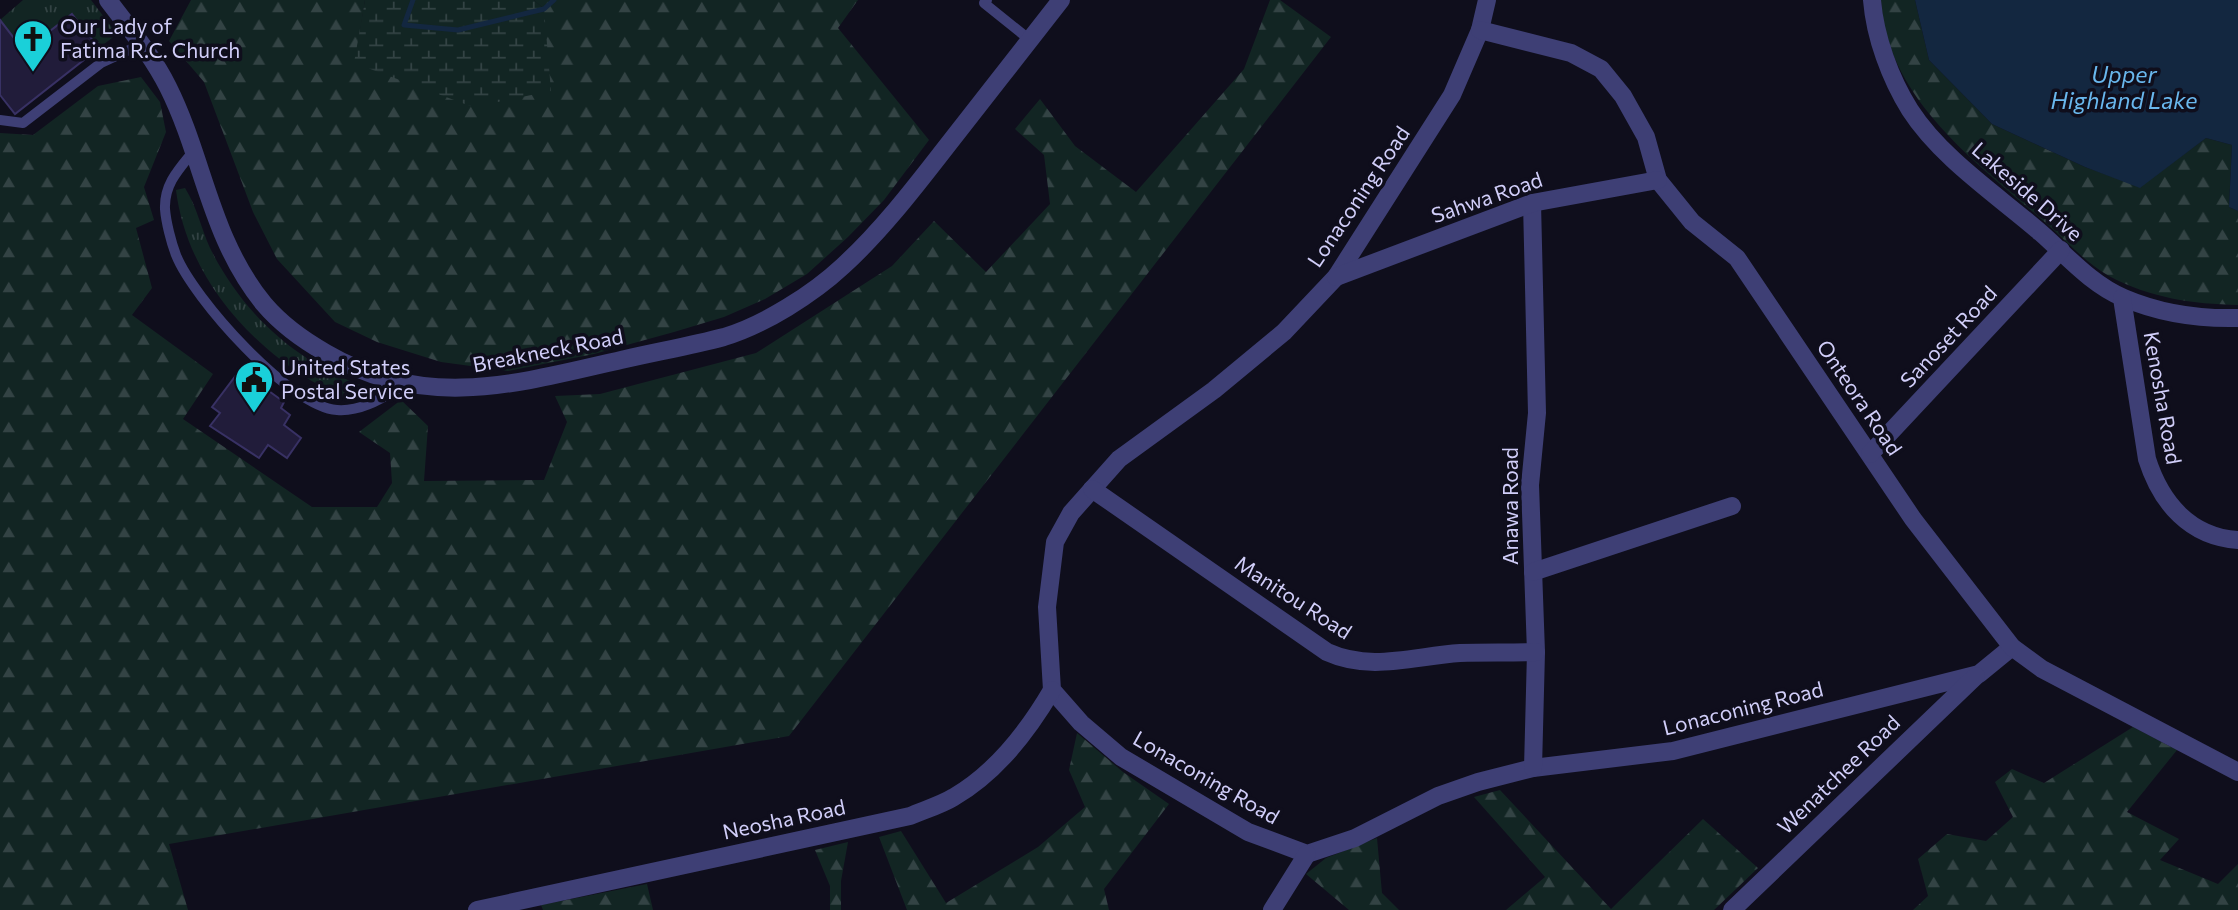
<svg xmlns="http://www.w3.org/2000/svg" width="2238" height="910" font-family="Commissioner,sans-serif">
<style>
.grass{fill:url(#grass-tufts)}
.forest{fill:url(#forest-firs)}
.wetland{fill:url(#wetland-marsh)}
.water{fill:#132740}
.lines{fill:none;stroke-linecap:round;stroke-linejoin:round}
.stream{stroke:#132740;stroke-width:5}
.building{fill:#211c3a;stroke:#383164;stroke-width:2}
.service{stroke:#3e3f75;stroke-width:10}
.minor{stroke:#3e3f75;stroke-width:18}
.tertiary{stroke:#3e3f75;stroke-width:18}
.labels{text-anchor:middle;stroke-width:7;stroke-linejoin:round;paint-order:stroke}
.poi-label{font-size:21px;fill:#d1cef9;stroke:#0f0e1c;text-anchor:start}
.street-label{font-size:21px;fill:#d1cef9;stroke:#0f0e1c}
.water-label{font-size:23px;font-style:italic;fill:#69b7ed;stroke:#0f0e1c}
</style>
<defs>
<pattern id="grass-tufts" width="24" height="20" patternUnits="userSpaceOnUse" patternTransform="scale(1.75)"><rect width="24" height="20" fill="#122523"/><path d="M3 7l-1-3M5 7V3M7 7l1-3M15 17l-1-3M17 17v-4M19 17l1-3" fill="none" stroke="#334344"/></pattern>
<pattern id="forest-firs" width="22" height="20" patternUnits="userSpaceOnUse" patternTransform="scale(1.75)"><rect width="22" height="20" fill="#122523"/><path d="M5 1l3.5 6h-7zM16 11l3.5 6h-7z" fill="#334344"/></pattern>
<pattern id="wetland-marsh" width="20" height="14" patternUnits="userSpaceOnUse" patternTransform="scale(1.75)"><rect width="20" height="14" fill="#122523"/><path d="M1 5h8M5 5V1M11 12h8M15 12V8" fill="none" stroke="#334344"/></pattern>
</defs>
<rect width="100%" height="100%" fill="#0f0e1c"/>
<g class="grass">
<path d="M23,0h68l26,34 -18,14 -27,-34 -48,37 -24,-31z"/>
<path d="M185,188c12,19 16,40 25,60 34,68 89,117 162,141 -27,17 -37,5 -62,-9 -67,-41 -124,-109 -134,-190z"/>
</g>
<g class="forest">
<path d="M191,0h174l-10,63 189,-54 -10,-9h324l-20,28 91,112 -45,60 -36,37 -41,37 -42,25 -41,18 -50,15 -80,22 -86,17 -67,-9 -64,-20 -42,-20 -58,-63 -24,-47 -49,-130 -35,-41z"/>
<path d="M1270,0h10l51,37 -542,699 -620,108 19,66h-188v-777l33,2 65,-49 43,-9 19,25 6,30 -22,55 10,33 -18,8 16,60 -20,27 81,59 -30,45 129,88h65l15,-24 -2,-30 -31,-21 42,-32 27,26 -4,55 120,-1 23,-58 -12,-26 45,-2 156,-41 136,-87 42,-45 52,51 64,-68 -6,-49 -29,-26 25,-30 35,47 61,46 108,-123z"/>
<path d="M1881,0h34l14,60 63,64 93,43 55,20 66,-49 26,7 -3,62 9,4v94c-45,-1 -88,-7 -129,-29 -25,-14 -47,-40 -69,-58 -67,-58 -154,-122 -159,-218z"/>
<path d="M2133,727l44,23 -50,62 52,27 -19,21 58,24 20,-20v46h-325l15,-14 -10,-37 29,-25 39,7 27,-24 -18,-35 17,-13 32,14z"/>
<path d="M1077,733l46,39 46,32 -65,85 5,21h-202l-28,-73 22,-6 45,72 92,-56 47,-40 -16,-37z"/>
<path d="M1500,790l111,119 92,-90 55,49 -44,42h-208l39,-33 -71,-80z"/>
<path d="M1377,838l5,55 17,17h-50l-43,-36 20,-16z"/>
<path d="M848,842l-7,39v29h-11v-24l-15,-36z"/>
<path d="M647,884l6,26h-110l-2,-5z"/>
</g>
<path class="wetland" d="M365,0h169l10,9 7,82 -78,16 -119,-44z"/>
<path class="water" d="M1915,0h323v211l-9,-4 3,-62 -26,-7 -66,50 -55,-21 -93,-43 -63,-64z"/>
<g class="lines">
<path class="stream" d="M413,0l-9,25 54,5 86,-21 10,-9"/>
</g>
<g class="building">
<path d="M72,14l27,34 -84,66 -15,-19v-75l24,31z"/>
<path d="M240,370l44,32 -3,6 9,7 -6,10 17,13 -14,20 -19,-13 -9,13 -49,-32 10,-13 -8,-6z"/>
</g>
<g class="lines">
<g class="service">
<path d="M987,0l-3,3 46,37"/>
<path d="M0,120l23,3 78,-60 41,-19"/>
<path d="M192,153c-14,17 -28,32 -27,56 1,13 6,33 11,46 17,43 114,152 161,155 26,2 48,-14 69,-26"/>
</g>
<g class="minor">
<path d="M1487,0l-7,30 -28,65 -116,182 -52,55 -70,58 -95,69 -48,54 -16,29 -8,65 5,83 29,33 40,34 127,75 59,22 48,-16 83,-42 40,-14 55,-14 140,-17 306,-77 33,-27"/>
<path d="M1872,0c3,37 18,78 38,110 31,48 87,85 131,123 25,22 51,52 83,65 35,15 76,21 114,20"/>
<path d="M1480,30l91,23 30,16 22,27 23,41 12,43 34,42 45,36 176,261 99,128 30,22 196,103"/>
<path d="M1532,203l5,210 -7,72 6,167 -3,116"/>
<path d="M1336,277l196,-74 126,-23"/>
<path d="M2122,298l25,161c14,44 43,78 91,81"/>
<path d="M1870,454l191,-204"/>
<path d="M1092,489l235,163c44,20 87,4 133,1 26,-1 51,0 76,-1"/>
<path d="M1533,572l199,-66"/>
<path d="M477,910l433,-94c14,-6 31,-11 44,-19 43,-25 74,-66 98,-107"/>
<path d="M1272,910l35,-56"/>
<path d="M1732,910l244,-234"/>
</g>
<path class="tertiary" d="M108,0c21,28 44,55 60,87 36,72 42,151 96,217 17,20 39,36 62,49 99,58 190,31 295,7 34,-8 69,-14 103,-23 40,-12 89,-43 119,-71 37,-34 69,-75 100,-115 39,-50 79,-101 118,-151"/>
</g>
<defs>
<g id="church-pin" transform="scale(2.0125)"><path d="M0 17L-7.5 6A9.5 9.5 0 1 1 7.5 6Z" fill="#1ad0d9" stroke="#0f0e1c"/><path d="M-1.2-6h2.4v3.5h3.3v2.4h-3.3V6h-2.4V-.1h-3.3v-2.4h3.3Z" fill="#111"/></g>
<g id="civic-pin" transform="scale(2.0125)"><path d="M0 17L-7.5 6A9.5 9.5 0 1 1 7.5 6Z" fill="#1ad0d9" stroke="#0f0e1c"/><path d="M-.6-6.5H3V-4.5H.6V-3L4-1V1h2V6H-6V1h2V-1L-.6-3ZM-1.2 2.5V6h2.4V2.5Z" fill="#111"/></g>
</defs>
<g fill-rule="evenodd">
<use href="#church-pin" x="33" y="39"/>
<use href="#civic-pin" x="254" y="380"/>
</g>
<g class="labels">
<g class="poi-label">
<text x="60" y="34">Our Lady of<tspan x="60" dy="24">Fatima R.C. Church</tspan></text>
<text x="281" y="375">United States<tspan x="281" dy="24">Postal Service</tspan></text>
</g>
<g class="street-label">
<text transform="translate(2027 192) rotate(41)" y="7">Lakeside Drive</text>
<text transform="translate(1359 197) rotate(-56)" y="7">Lonaconing Road</text>
<text transform="translate(1487 198) rotate(-19)" y="7">Sahwa Road</text>
<text transform="translate(1949 337) rotate(-47)" y="7">Sanoset Road</text>
<text transform="translate(548 351) rotate(-11)" y="7">Breakneck Road</text>
<text transform="translate(1859 398) rotate(56)" y="7">Onteora Road</text>
<text transform="translate(2162 398) rotate(80)" y="7">Kenosha Road</text>
<text transform="translate(1511 506) rotate(-90)" y="7">Anawa Road</text>
<text transform="translate(1293 598) rotate(33)" y="7">Manitou Road</text>
<text transform="translate(1743 709) rotate(-14)" y="7">Lonaconing Road</text>
<text transform="translate(1839 775) rotate(-44)" y="7">Wenatchee Road</text>
<text transform="translate(1206 778) rotate(30)" y="7">Lonaconing Road</text>
<text transform="translate(784 820) rotate(-12)" y="7">Neosha Road</text>
</g>
<g class="water-label">
<text x="2124" y="83">Upper<tspan x="2124" dy="26">Highland Lake</tspan></text>
</g>
</g>
</svg>
